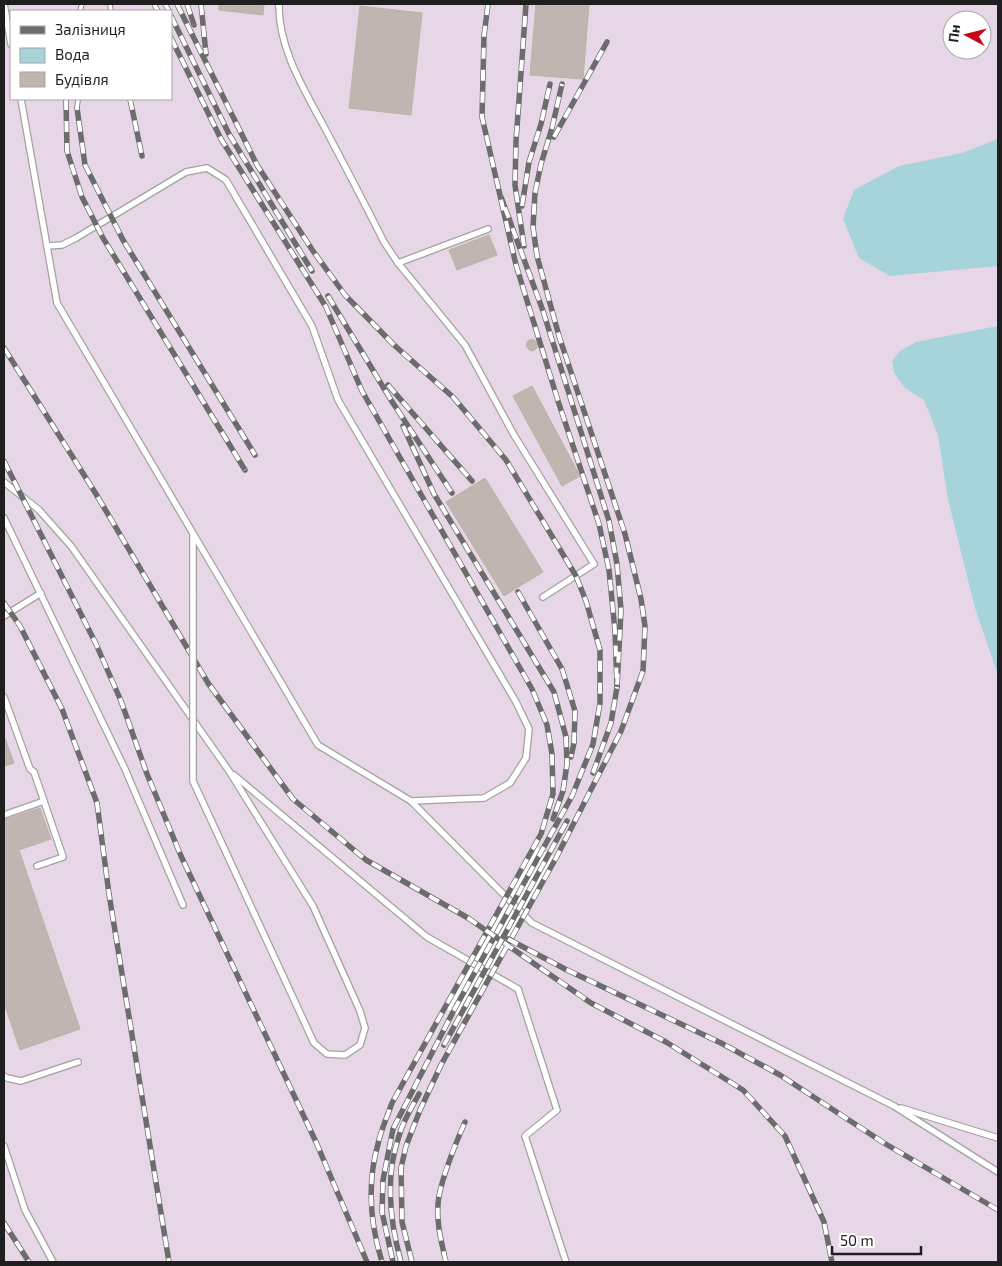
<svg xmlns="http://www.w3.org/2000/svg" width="1002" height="1266" font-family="'Exo 2',sans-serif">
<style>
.industrial{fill:#e7d7e6;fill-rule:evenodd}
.water{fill:#a7d3db}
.pier{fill:#fff}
.building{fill:#bfb6b1;stroke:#c0b0a7}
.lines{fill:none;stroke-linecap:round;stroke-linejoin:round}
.lane-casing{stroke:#a2a2a2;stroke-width:8}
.lane{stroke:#fff;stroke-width:5.5}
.rail-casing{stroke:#6c6c6c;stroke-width:5.5}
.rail{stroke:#fff;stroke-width:4;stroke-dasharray:11;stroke-linecap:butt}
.lane-bridge-casing{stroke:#a2a2a2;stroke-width:8;stroke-linecap:butt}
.lane-bridge{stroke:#fff;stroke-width:5.5}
</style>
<rect width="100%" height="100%" fill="#efeae4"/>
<path class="industrial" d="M4,4h994v1258h-994zM11,11h160v88h-160zM952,20h30v30h-30z"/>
<g class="water">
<path d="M998,139v127l-108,10 -31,-18 -16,-39 11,-29 45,-24 63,-13z"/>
<path d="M998,326v349l-23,-67 -14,-56 -13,-53 -10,-64 -14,-35 -19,-12 -11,-15 -2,-12 8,-10 16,-9z"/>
</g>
<path class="pier" d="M535,846l21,12 -89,162 -22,-12z"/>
<g class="building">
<path d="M219,4h45l-1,11 -44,-5z"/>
<path d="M536,4h53l-6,75 -53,-4z"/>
<path d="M360,6l62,7 -11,102 -62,-7z"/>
<path d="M489,235l8,20 -40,15 -8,-20z"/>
<circle cx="532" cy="345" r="5.5"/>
<path d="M532,386l48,90 -18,10 -49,-90z"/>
<path d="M485,478l58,94 -39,24 -58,-94z"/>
<path d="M4,738h1l9,25 -10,3z"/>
<path d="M40,808l11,31 -32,11 61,179 -60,21 -16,-47v-183z"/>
</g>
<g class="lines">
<g class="lane-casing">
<g id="lane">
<path d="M4,4l7,40"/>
<path d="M279,4c-1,46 28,90 49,130 19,36 38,72 56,108l14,21 67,82 49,90 80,129 -51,33"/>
<path d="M21,99l36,204 261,442 93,56 121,122 362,183 104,66"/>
<path d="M47,246l15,-1 14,-7 110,-66 21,-4 19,12 86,146 26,74 178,302 13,27 -3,29 -16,25 -26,15 -73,3"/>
<path d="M398,263l90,-34"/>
<path d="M4,482l35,28 32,36 158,225 84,135 47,105 5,17 -5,17 -15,10 -18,-1 -13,-11 -121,-262v-31"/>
<path d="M4,518l121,251 58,136"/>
<path d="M193,534v63"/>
<path d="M4,616l37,-23"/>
<path d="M4,697l26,72 4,3 29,85 -26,9"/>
<path d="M234,775l193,162 91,52 39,121 -32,26 41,126"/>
<path d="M4,815l40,-14"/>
<path d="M4,1076l3,2 14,3 57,-19"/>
<path d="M901,1108l97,30"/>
<path d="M4,1146l21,64 28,52"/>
</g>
</g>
<use href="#lane" class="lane"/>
<g class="rail-casing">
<g id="rail">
<path d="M110,4l1,7"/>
<path d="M154,4l4,7"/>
<path d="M165,4l4,7"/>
<path d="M177,4l80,161 56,86 32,44 49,50 59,52 53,63 70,116 10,25 14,49v53l-7,41 -21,52 -119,216 -60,117 -10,51 -1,32 11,50"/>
<path d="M187,4l7,21"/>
<path d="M201,4l5,50"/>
<path d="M488,4l-4,32 -2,81 34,148 43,139 40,120 10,46 6,61 2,56 4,-77 -4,-46 -8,-43 -66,-210 -42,-114"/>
<path d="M80,11l2,-7"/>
<path d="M171,16l58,118 83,137"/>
<path d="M171,38l50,101 105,168 36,84 170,298 15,36 5,29 1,40 -12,40 -149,269c-5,14 -11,27 -14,41 -11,39 -8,79 4,118"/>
<path d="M66,99l1,52 15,46 21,41 142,232"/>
<path d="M78,99l-1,9 8,57 38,75 132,215"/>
<path d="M130,99l12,57"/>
<path d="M554,137l53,-95"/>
<path d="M522,206l7,-44 12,-38 9,-40"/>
<path d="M524,246l-9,-61 1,-44 10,-137"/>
<path d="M328,296l63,104 61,93"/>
<path d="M4,348l92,146 112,189 85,116 73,61 102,58 123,85 75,39 77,48 42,46 39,86 8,40"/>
<path d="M388,385l84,96"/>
<path d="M403,426l31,68 120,198 12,45 1,27 -4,27 -10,28"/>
<path d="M4,461l92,183 25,57 26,73 34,82 135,286 51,120"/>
<path d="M518,592l44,77 13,42 -1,32 -3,14"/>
<path d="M4,603l16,23 42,83 35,94 12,91 60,368"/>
<path d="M593,773l18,-50 6,-36"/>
<path d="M508,939l57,30 156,74 59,32 104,68 114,67"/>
<path d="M444,1045l123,-224"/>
<path d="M4,1223l25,39"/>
<path d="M401,1262c-11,-40 -16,-86 -2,-126 4,-15 13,-29 20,-42"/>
<path d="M412,1262l-10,-40 -1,-54 5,-22 14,-36 21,-45 115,-207 65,-127 22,-60 2,-45 -4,-27 -16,-65 -66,-198 -22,-80 -4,-29 2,-34 6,-29 11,-36 10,-44"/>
<path d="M446,1262c-5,-21 -11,-44 -7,-66 5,-25 16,-51 26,-74"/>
</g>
</g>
<use href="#rail" class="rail"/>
<g class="lane-bridge-casing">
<path id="lane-bridge" d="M193,597v153"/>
</g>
<use href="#lane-bridge" class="lane-bridge"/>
</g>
<rect width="1002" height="1266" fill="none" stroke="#1e1e1e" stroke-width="10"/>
<rect x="10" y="10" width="162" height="90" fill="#ffffff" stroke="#a5a5a5"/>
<rect x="20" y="26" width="25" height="8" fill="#6c6c6c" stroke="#a5a5a5"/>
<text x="55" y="35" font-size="15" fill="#1e1e1e">Залізниця</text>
<rect x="20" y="48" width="25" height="15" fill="#a7d3db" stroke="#a5a5a5"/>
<text x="55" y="60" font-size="15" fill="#1e1e1e">Вода</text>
<rect x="20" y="72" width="25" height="15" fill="#bfb6b1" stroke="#a5a5a5"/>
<text x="55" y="85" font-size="15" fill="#1e1e1e">Будівля</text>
<g transform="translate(967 35) rotate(277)"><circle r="24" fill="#ffffff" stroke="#a5a5a5"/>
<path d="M0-4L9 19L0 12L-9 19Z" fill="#c40816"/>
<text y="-8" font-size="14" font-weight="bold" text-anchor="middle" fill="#1e1e1e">Пн</text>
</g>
<path d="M832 1246v8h89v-8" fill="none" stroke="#1e1e1e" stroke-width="2.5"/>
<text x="840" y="1246" font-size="15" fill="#1e1e1e" stroke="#ffffff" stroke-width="4" paint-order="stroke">50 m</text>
</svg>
